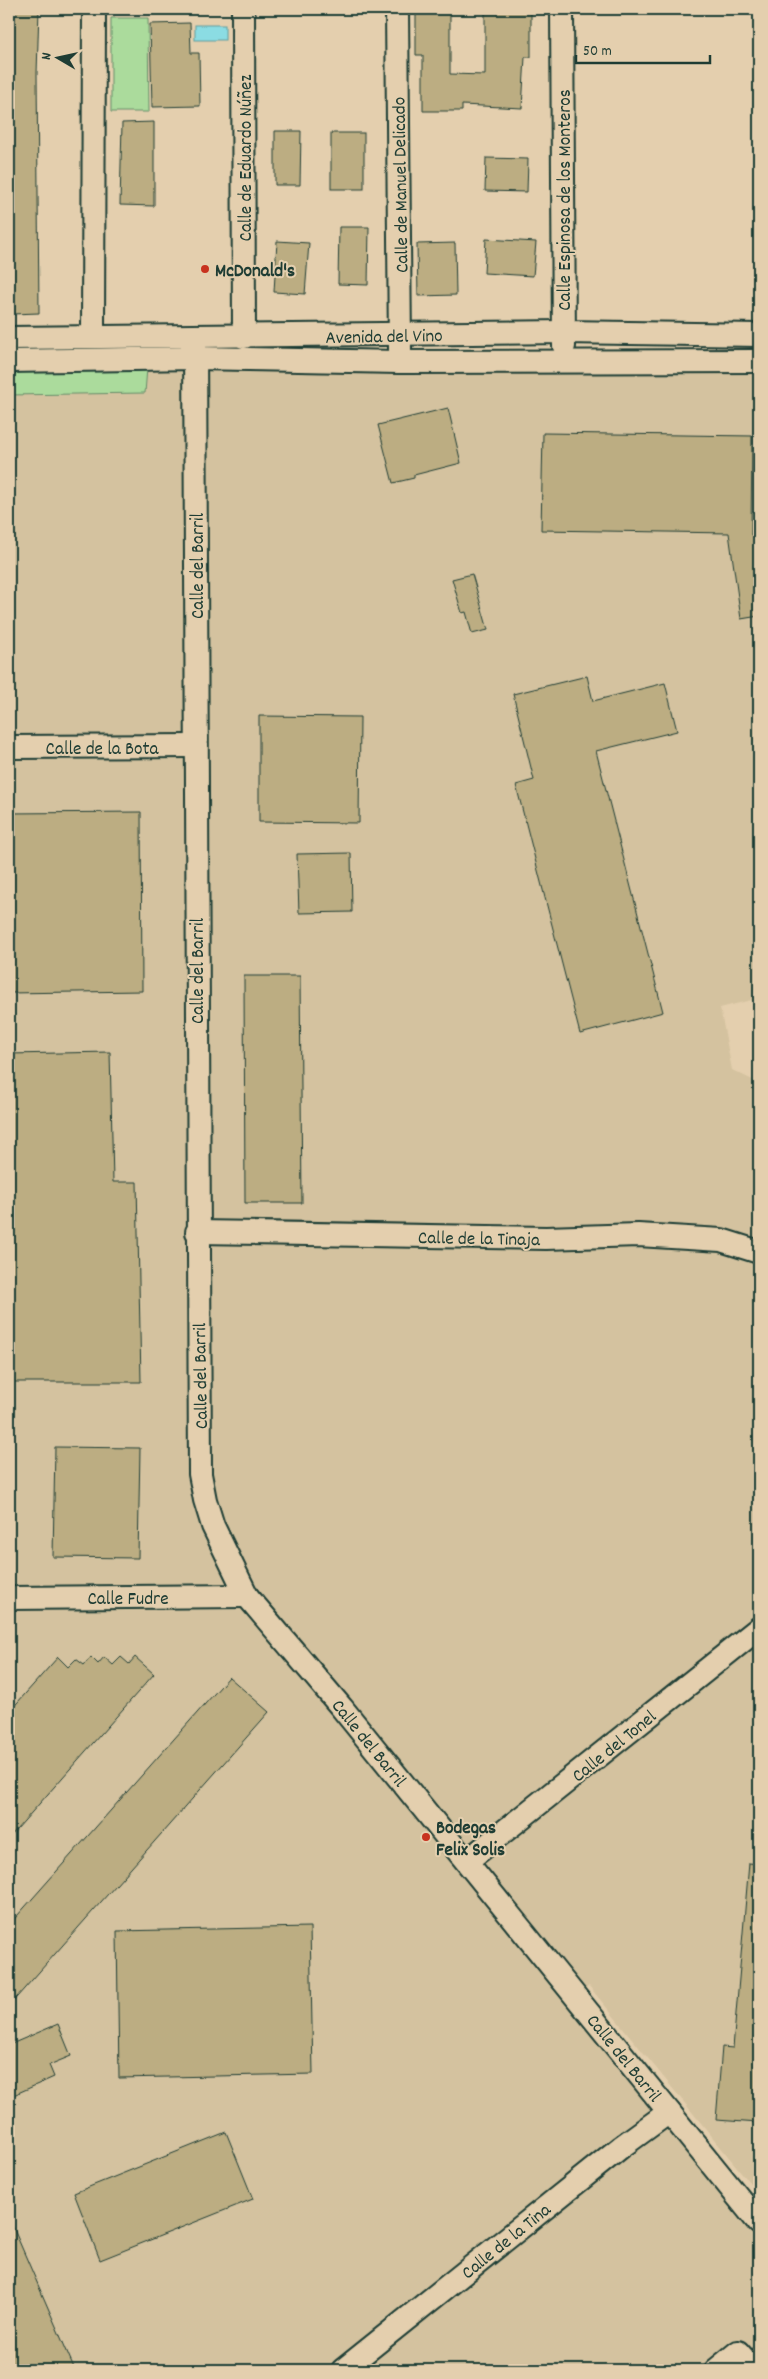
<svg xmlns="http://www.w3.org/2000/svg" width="768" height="2379" font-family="Dekko,sans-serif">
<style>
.built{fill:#d4c29f}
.green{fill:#abdb9c;stroke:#658c68}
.water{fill:#8bdce3;stroke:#609c9d}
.building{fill:#bcad82;stroke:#1f3d34}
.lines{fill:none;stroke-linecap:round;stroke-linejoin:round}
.minor-casing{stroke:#1f3d34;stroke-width:26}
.minor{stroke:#e4cfae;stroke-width:22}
.poi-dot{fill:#c8321e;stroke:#e4cfae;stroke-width:2}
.labels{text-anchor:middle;stroke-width:4;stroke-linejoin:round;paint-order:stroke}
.street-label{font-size:19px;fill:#1f3d34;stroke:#e4cfae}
.poi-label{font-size:19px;font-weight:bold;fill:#1f3d34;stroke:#e4cfae;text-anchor:start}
</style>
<rect width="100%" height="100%" fill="#e4cfae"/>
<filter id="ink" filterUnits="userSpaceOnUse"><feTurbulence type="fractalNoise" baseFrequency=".02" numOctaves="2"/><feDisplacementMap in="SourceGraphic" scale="10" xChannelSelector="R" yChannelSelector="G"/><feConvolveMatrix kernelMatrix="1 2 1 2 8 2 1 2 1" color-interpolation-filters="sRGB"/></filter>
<g filter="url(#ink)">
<path class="built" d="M9,361h750v637l-39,10 12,62 27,13v744l-3,2 3,6v359l-170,-208 -5,3 175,213 -1,168h-749z"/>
<g class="green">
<path d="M111,18h37l1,94h-38z"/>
<path d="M147,368l-2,25 -136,2v-26z"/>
</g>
<rect class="water" x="195" y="25" width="30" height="15"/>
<g class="building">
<path d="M11,9h28l-2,64 2,240 -27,1z"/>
<path d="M416,9h34v65l35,1v-66h46v48h-6l-3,51 -60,-3v6h-39v-56h-7z"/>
<path d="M190,23l1,30h8l1,53 -48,1 -2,-83z"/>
<path d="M154,122v84l-34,-1 2,-82z"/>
<path d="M275,131h26l-1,54h-25z"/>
<rect x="331" y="133" width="33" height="56"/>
<path d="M486,158l42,1 -1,33 -42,-1z"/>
<path d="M339,227h30l-1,58 -30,-1z"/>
<path d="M486,239l50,3 -3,34 -49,-3z"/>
<path d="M277,241l32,2 -4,51 -31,-2z"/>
<path d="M455,243l1,52 -38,1 -1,-52z"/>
<path d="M448,408l13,55 -47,12v3l-21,5 -15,-58z"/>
<path d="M543,433l209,3 -1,99 8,-1v82l-18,3 -12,-86 -188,-3z"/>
<path d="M472,574l16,56 -16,4 -6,-22 -4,1 -10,-34z"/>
<path d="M587,676l6,25 72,-18 12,48 -81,20 67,261 -83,22 -64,-249 18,-5 -21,-86z"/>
<path d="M259,716l101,1 -1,106 -100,-1z"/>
<path d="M141,812l1,179 -133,2v-180z"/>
<path d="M351,853l1,59 -53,1 -2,-59z"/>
<path d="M244,976h56l2,227h-57z"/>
<path d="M110,1052l3,130h24l4,200h-132v-328z"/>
<path d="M55,1447l85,1 -2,110 -85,-1z"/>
<path d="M58,1657l10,10 8,-8 8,6 7,-8 7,7 6,-7 9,8 8,-8 8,7 6,-7 19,17 -145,164v-126z"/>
<path d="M229,1677l40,35 -260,294v-81z"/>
<path d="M749,1863l10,1v259l-43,-3 6,-73 11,1z"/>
<path d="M310,1927l3,147 -194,4 -2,-147z"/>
<path d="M58,2024l13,32 -22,9 5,12 -45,20v-52z"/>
<path d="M226,2132l27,67 -153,61 -26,-67z"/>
<path d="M9,2218l66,152h-66z"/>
</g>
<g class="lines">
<g class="minor-casing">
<g id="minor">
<path d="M243,9l1,328"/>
<path d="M397,9l3,341"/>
<path d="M562,9l2,337"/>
<path d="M93,336l1,-327"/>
<path d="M195,337l5,1137 5,26 8,26 34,70 95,112 417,515"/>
<path d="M9,338l555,-6 195,3"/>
<path d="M9,361l186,-3 204,4 360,-1"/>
<path d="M9,747l187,-1"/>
<path d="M197,1232l349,6 92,-3 83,5 38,12"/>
<path d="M9,1598l238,-2"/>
<path d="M467,1861l292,-233"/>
<path d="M343,2370l278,-223 48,-35"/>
<path d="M716,2370l22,-18 16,18"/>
</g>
</g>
<use href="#minor" class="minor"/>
</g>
</g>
<g class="poi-dot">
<circle cx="205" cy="269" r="5"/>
<circle cx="426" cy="1837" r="5"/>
</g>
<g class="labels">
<g class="street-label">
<text transform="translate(244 158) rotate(-90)" y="7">Calle de Eduardo Núñez</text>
<text transform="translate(399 185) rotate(-91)" y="7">Calle de Manuel Delicado</text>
<text transform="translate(563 200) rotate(-90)" y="7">Calle Espinosa de los Monteros</text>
<text transform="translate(384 335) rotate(-1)" y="7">Avenida del Vino</text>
<text transform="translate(196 566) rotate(-90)" y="7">Calle del Barril</text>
<text x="102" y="754">Calle de la Bota</text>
<text transform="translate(196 971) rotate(-90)" y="7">Calle del Barril</text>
<text transform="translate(479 1237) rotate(1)" y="7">Calle de la Tinaja</text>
<text transform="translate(199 1376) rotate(-91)" y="7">Calle del Barril</text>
<text x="128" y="1604">Calle Fudre</text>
<text transform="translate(370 1742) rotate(51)" y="7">Calle del Barril</text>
<text transform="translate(613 1745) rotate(-39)" y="7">Calle del Tonel</text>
<text transform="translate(625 2057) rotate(51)" y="7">Calle del Barril</text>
<text transform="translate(505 2240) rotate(-39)" y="7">Calle de la Tina</text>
</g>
<g class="poi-label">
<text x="215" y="276">McDonald's</text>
<text x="436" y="1833">Bodegas<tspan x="436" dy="22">Felix Solis</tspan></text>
</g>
</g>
<rect width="768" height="2379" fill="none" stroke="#e4cfae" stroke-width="30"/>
<rect x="15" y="15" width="738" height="2349" fill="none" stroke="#1f3d34" stroke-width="2" filter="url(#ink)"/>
<g transform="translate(58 58) rotate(279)" stroke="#e4cfae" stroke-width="4" paint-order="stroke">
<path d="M0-4L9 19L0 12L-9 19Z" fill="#1f3d34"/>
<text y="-8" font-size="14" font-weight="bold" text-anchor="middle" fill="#1f3d34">N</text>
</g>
<path d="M576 55v8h134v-8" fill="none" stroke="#1f3d34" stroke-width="2.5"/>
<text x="583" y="55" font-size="15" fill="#1f3d34" stroke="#e4cfae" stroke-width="4" paint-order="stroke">50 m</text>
</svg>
